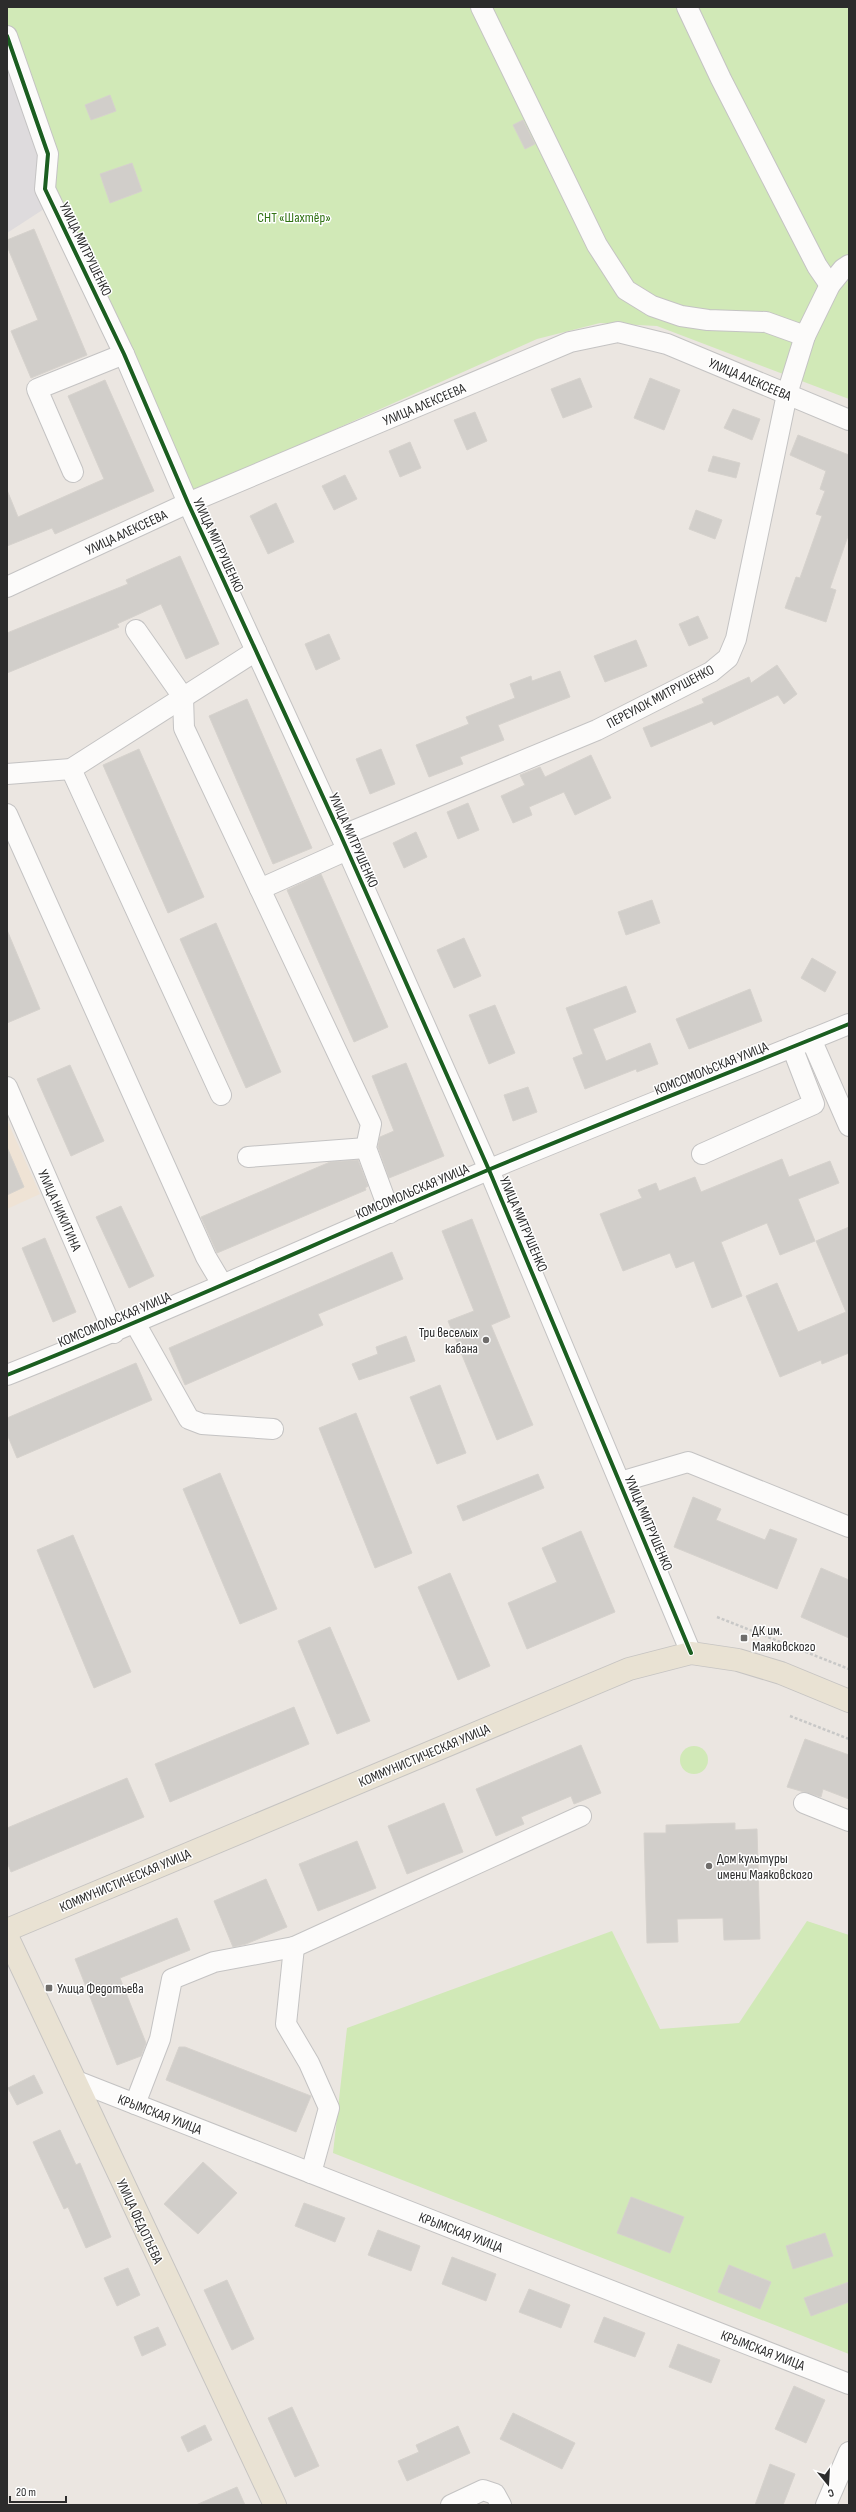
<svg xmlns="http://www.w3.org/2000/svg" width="856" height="2512" font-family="'Sofia Sans Condensed',sans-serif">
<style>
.industrial{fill:#dedbdd}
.education{fill:#efe3d5}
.green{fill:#d1e9b7}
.building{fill:#d1ceca;stroke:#d6d2cd}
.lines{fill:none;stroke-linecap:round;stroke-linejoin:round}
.minor-casing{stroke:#c4c3c3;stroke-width:22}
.major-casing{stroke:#c6c4c2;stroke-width:24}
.path{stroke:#c8c8c7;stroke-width:2.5;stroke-dasharray:3 2;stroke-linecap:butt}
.minor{stroke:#fcfbfa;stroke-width:20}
.major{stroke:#e9e2d3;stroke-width:22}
.cycleway-casing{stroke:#fff;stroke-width:6}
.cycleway{stroke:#1b5e20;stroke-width:4}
.poi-dot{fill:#6f6d6b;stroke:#fff;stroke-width:1.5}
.labels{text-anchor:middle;stroke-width:3;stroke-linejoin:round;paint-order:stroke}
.park-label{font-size:14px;fill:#307213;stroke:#fff}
.street-label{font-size:14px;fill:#2c2c2c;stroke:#fff}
.poi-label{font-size:14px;fill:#2c2c2c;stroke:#fff;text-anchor:start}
</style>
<rect width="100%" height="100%" fill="#ebe6e1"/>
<path class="industrial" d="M7,51l36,97 4,59 -40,26z"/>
<path class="education" d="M7,1120l33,74 -33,15z"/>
<g class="green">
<path d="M7,7h842v392l-192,-73 -57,-3 -63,16 -342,153 -145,-295 -43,-167z"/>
<circle cx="694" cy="1760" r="14"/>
<path d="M807,1921l42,14v419l-516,-201 14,-125 265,-97 48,98 79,-6z"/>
</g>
<g class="building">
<path d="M110,95l6,16 -25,9 -6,-15z"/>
<path d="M523,120l12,24 -10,5 -12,-24z"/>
<path d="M132,163l10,28 -32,12 -10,-29z"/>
<path d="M34,229l53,126 -56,23 -20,-47 27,-11 -31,-74v-6z"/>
<path d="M580,378l12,29 -29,11 -12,-29z"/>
<path d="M650,378l30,12 -16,40 -30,-12z"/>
<path d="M105,380l49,111 -99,43 -3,-6 -45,18v-56l11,27 86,-38 -36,-83z"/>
<path d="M733,409l27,10 -8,21 -28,-12z"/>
<path d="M475,412l12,29 -20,9 -13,-30z"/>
<path d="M798,435l51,20v78l-19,55 6,2 -10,32 -41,-14 11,-31 4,1 22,-62 -6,-2 9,-23 -5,-2 6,-18 -36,-16z"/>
<path d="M410,442l11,26 -21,9 -11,-26z"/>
<path d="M713,456l27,7 -4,15 -28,-7z"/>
<path d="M345,475l12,24 -23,11 -12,-24z"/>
<path d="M276,503l18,39 -26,12 -18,-38z"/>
<path d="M696,510l26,10 -7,19 -26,-10z"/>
<path d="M180,556l39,88 -33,15 -25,-55 -44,20 2,3 -112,46v-40l121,-49 -2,-4z"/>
<path d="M698,616l10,22 -19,8 -10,-22z"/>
<path d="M329,634l11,25 -24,11 -11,-26z"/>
<path d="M636,640l11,26 -42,16 -11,-26z"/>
<path d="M777,665l20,29 -13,10 -6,-9 -64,30 -2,-4 -61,26 -8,-19 61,-25 -2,-4 47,-22 2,6z"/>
<path d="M560,671l10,26 -72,28 6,15 -44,17 3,7 -34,13 -13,-32 53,-21 -3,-7 49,-19 -5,-14 21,-8 1,5z"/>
<path d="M247,699l65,149 -39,16 -64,-148z"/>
<path d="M139,749l65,148 -36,16 -65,-148z"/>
<path d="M381,749l14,35 -25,10 -14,-35z"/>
<path d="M591,755l20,43 -36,17 -11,-23 -35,15 3,8 -19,8 -12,-27 24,-11 -5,-10 20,-8 5,10z"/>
<path d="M468,803l11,27 -21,9 -11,-27z"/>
<path d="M416,832l11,25 -23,11 -11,-25z"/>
<path d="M321,874l67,153 -34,15 -67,-152z"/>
<path d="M652,900l8,23 -34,12 -8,-23z"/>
<path d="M216,923l65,149 -35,16 -66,-149z"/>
<path d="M7,930l33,79 -33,14z"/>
<path d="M464,938l17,38 -27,12 -17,-38z"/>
<path d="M812,958l24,14 -11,20 -24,-14z"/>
<path d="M626,986l10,26 -43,17 13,32 44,-18 8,21 -21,8 -1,-3 -51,20 -12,-31 10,-4 -17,-46z"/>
<path d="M750,989l12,32 -73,28 -13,-30z"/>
<path d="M495,1005l20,48 -26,11 -20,-49z"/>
<path d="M406,1063l38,93 -55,22 -11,-31 2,-10 14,-6 -22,-55z"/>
<path d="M70,1065l34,76 -33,15 -34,-77z"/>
<path d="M528,1087l9,25 -24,9 -9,-26z"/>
<path d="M7,1147l17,40 -17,8z"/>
<path d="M782,1159l7,18 41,-16 9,22 -41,16 17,42 -35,14 -13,-32 -46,19 21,54 -30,12 -18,-47 -18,7 -6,-15 -47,18 -23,-57 42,-16 -4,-8 18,-7 3,8 36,-14 6,15z"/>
<path d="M358,1160l10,26 -3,2 1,2 -149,63 -16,-36 129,-55z"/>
<path d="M121,1206l33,70 -25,12 -33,-71z"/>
<path d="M472,1219l38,98 -19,8 42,100 -36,15 -49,-119 26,-10 -32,-80z"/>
<path d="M849,1227v126l-27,11 -1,-4 -41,17 -34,-81 31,-13 21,49 48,-20 -30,-71z"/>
<path d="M45,1238l31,74 -23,10 -31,-74z"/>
<path d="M392,1252l11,27 -85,35 5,11 -138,60 -16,-37z"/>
<path d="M406,1336l9,25 -56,19 -7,-16 26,-10 -2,-7z"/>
<path d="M136,1363l16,37 -135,58 -10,-24v-16z"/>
<path d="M440,1385l26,68 -29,11 -27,-67z"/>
<path d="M356,1413l56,140 -37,15 -56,-140z"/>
<path d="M220,1473l57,136 -37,15 -57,-135z"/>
<path d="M538,1474l6,14 -81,33 -6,-15z"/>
<path d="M693,1497l28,12 -5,11 49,20 5,-11 27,10 -20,50 -103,-42z"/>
<path d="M581,1531l34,81 -88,37 -19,-46 49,-21 -15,-34z"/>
<path d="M73,1535l58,137 -37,16 -57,-138z"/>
<path d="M821,1568l28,12v58l-48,-21z"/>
<path d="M450,1573l40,93 -32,14 -40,-93z"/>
<path d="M330,1627l40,94 -33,13 -39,-93z"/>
<path d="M294,1707l15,37 -139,58 -15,-38z"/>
<path d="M805,1739l44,16v44l-26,-10 -2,8 -34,-10z"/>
<path d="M581,1745l20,48 -27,11 -3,-8 -50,21 3,7 -28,12 -20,-47z"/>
<path d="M127,1778l17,39 -133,55 -4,-10v-34z"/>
<path d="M444,1803l19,49 -56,22 -19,-48z"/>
<path d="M735,1823v7l22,-1 3,110 -36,1 -1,-22 -46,1 1,23 -31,1 -3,-110h22v-8z"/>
<path d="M357,1841l19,47 -58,23 -19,-47z"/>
<path d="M266,1879l21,48 -41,17 -13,3 -19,-46z"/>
<path d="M177,1918l13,32 -70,28 26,65 -5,13 -24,9 -42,-106z"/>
<path d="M179,2047h6l126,49 -15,36 -130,-52z"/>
<path d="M34,2075l9,18 -26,12 -9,-17z"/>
<path d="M60,2130l16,35 4,-2 31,74 -25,11 -18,-41 -4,2 -31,-67z"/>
<path d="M203,2162l34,31 -39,41 -34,-30z"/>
<path d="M631,2197l53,20 -14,36 -53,-20z"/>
<path d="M304,2203l41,15 -10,24 -40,-16z"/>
<path d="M378,2230l42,16 -9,25 -43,-16z"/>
<path d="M825,2233l8,23 -40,13 -7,-23z"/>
<path d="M452,2257l44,17 -10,27 -44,-17z"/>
<path d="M729,2265l42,17 -11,27 -42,-17z"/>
<path d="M128,2268l12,27 -23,11 -13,-28z"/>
<path d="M227,2280l27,59 -22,11 -28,-60z"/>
<path d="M849,2282v20l-38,14 -7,-18z"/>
<path d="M529,2289l41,16 -9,23 -42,-16z"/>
<path d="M604,2317l41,16 -10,24 -41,-15z"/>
<path d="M158,2327l8,18 -24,11 -8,-19z"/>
<path d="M678,2344l42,16 -9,23 -42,-16z"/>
<path d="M794,2386l31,14 -19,43 -31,-14z"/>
<path d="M292,2407l27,59 -24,11 -27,-59z"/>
<path d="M513,2413l62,30 -13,26 -62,-30z"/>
<path d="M205,2425l7,15 -24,12 -7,-15z"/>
<path d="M458,2426l12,27 -63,28 -9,-20 21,-9 -3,-7z"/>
<path d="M770,2464l25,10 -12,31h-28z"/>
<path d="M237,2487l8,18h-49z"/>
</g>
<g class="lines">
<g class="minor-casing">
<g id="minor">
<path d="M481,7l116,238 29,45 26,16 29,10 27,4 58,2 39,14"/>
<path d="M687,7l34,72 96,187 13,19"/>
<path d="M7,36l41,118 -3,35 79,165 64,149 153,333 148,334 202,483"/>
<path d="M73,472l-36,-83 87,-35"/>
<path d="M7,587l181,-84 382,-161 48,-10 49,12 182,76"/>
<path d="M136,630l47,67 1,31 187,396 -5,24 24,65"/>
<path d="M71,769l150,326"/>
<path d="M7,774l64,-5 185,-118"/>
<path d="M7,814l199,443 16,27"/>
<path d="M341,836l256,-106 114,-58 17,-14 8,-19 51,-245 18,-58 25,-51 13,-16 6,-4"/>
<path d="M260,889l87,-39"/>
<path d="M811,1039l38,87"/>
<path d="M7,1087l107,246"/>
<path d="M702,1154l112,-50 -22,-57"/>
<path d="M248,1157l118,-9"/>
<path d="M135,1323l54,96 13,5 71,5"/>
<path d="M7,1375c162,-64 320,-137 481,-205 120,-50 241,-97 361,-146"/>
<path d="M620,1482l68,-20 161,65"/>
<path d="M804,1803l45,18"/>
<path d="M294,1947l-8,77 23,39 20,45 -18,65"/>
<path d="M74,2080l775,304"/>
<path d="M135,2104l25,-65 12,-60 42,-17 80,-15 287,-131"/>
<path d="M451,2505l32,-15 12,4 6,11"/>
<path d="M826,2505l23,-53"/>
</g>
</g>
<g class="major-casing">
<g id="major">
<path d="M7,1930l622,-261 62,-16 47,7 43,13 68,28"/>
<path d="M7,1936l268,569"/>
</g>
</g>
<g class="path">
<path d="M717,1617l132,52"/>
<path d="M790,1716l59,23"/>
</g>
<use href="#minor" class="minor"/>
<use href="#major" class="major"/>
<g class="cycleway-casing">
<g id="cycleway">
<path d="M7,36l41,118 -3,35 79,165 64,149 153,333 148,334 202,483"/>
<path d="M7,1375c162,-64 320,-137 481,-205 120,-50 241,-97 361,-146"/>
</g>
</g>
<use href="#cycleway" class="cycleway"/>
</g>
<g class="poi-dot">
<circle cx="486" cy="1340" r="4"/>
<rect x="740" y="1634" width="8" height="8" rx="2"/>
<circle cx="709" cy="1866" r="4"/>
<rect x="45" y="1984" width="8" height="8" rx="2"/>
</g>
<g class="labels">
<g class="park-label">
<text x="294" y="222">СНТ «Шахтёр»</text>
</g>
<g class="street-label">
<text transform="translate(86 249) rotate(64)" y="5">УЛИЦА МИТРУШЕНКО</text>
<text transform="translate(750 379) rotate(23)" y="5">УЛИЦА АЛЕКСЕЕВА</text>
<text transform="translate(424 404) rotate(-23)" y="5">УЛИЦА АЛЕКСЕЕВА</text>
<text transform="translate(126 532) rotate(-25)" y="5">УЛИЦА АЛЕКСЕЕВА</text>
<text transform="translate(219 545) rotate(65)" y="5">УЛИЦА МИТРУШЕНКО</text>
<text transform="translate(660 696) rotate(-28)" y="5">ПЕРЕУЛОК МИТРУШЕНКО</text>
<text transform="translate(354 840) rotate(66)" y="5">УЛИЦА МИТРУШЕНКО</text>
<text transform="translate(711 1068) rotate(-22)" y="5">КОМСОМОЛЬСКАЯ УЛИЦА</text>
<text transform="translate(412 1191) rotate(-23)" y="5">КОМСОМОЛЬСКАЯ УЛИЦА</text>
<text transform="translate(60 1210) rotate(66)" y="5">УЛИЦА НИКИТИНА</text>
<text transform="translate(524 1224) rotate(67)" y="5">УЛИЦА МИТРУШЕНКО</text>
<text transform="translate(114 1319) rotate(-23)" y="5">КОМСОМОЛЬСКАЯ УЛИЦА</text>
<text transform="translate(649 1523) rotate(67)" y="5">УЛИЦА МИТРУШЕНКО</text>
<text transform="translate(424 1755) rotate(-23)" y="5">КОММУНИСТИЧЕСКАЯ УЛИЦА</text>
<text transform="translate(125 1880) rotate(-23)" y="5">КОММУНИСТИЧЕСКАЯ УЛИЦА</text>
<text transform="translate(160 2114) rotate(21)" y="5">КРЫМСКАЯ УЛИЦА</text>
<text transform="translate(140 2221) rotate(65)" y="5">УЛИЦА ФЕДОТЬЕВА</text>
<text transform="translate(461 2232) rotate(21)" y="5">КРЫМСКАЯ УЛИЦА</text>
<text transform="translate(763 2350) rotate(21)" y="5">КРЫМСКАЯ УЛИЦА</text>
</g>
<g class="poi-label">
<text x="478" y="1337" text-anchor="end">Три веселых<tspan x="478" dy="16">кабана</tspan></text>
<text x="752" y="1635">ДК им.<tspan x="752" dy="16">Маяковского</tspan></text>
<text x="717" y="1863">Дом культуры<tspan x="717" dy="16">имени Маяковского</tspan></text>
<text x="57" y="1993">Улица Федотьева</text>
</g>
</g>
<rect width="856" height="2512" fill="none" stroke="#2c2c2c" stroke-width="16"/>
<g transform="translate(828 2484) rotate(162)" stroke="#ffffff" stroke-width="3" paint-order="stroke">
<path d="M0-3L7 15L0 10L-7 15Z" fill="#2c2c2c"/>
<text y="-6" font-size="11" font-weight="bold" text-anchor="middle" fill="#2c2c2c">С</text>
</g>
<path d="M10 2496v6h56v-6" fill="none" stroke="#2c2c2c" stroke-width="2"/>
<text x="16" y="2496" font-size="12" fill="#2c2c2c" stroke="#ffffff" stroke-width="3" paint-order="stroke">20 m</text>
</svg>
